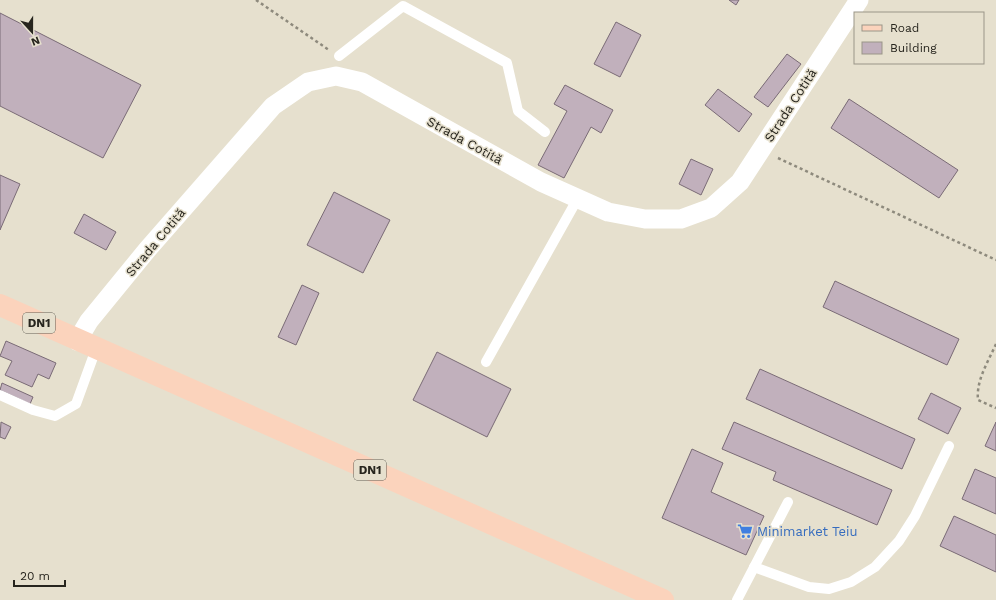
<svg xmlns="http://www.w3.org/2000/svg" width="996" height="600" font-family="'Work Sans',sans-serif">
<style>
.building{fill:#c1b0bc;stroke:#7a6b76}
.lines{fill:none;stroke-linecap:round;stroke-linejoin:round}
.path{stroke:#8e8a7d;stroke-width:2.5;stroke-dasharray:3 3;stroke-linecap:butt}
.lane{stroke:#fff;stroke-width:10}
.street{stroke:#fff;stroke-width:19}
.primary{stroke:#fbd3bc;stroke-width:22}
.labels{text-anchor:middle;stroke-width:3;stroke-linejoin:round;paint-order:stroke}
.shield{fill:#e6e0ce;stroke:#605d53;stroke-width:1}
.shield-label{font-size:12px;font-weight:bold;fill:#27251e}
.street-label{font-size:13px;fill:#27251e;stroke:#e6e0ce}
.shop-label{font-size:13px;fill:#366cbe;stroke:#e6e0ce;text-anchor:start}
</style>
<rect width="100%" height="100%" fill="#e6e0ce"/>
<g class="building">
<path d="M729,0h10l-3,5z"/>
<path d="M0,13l141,72 -38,73 -103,-52z"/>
<path d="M616,22l25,13 -21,42 -26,-13z"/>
<path d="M787,54l14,10 -33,43 -14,-10z"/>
<path d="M565,85l48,25 -12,23 -10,-6 -27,51 -26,-13 29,-54 -13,-7z"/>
<path d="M718,89l34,25 -13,18 -34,-27z"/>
<path d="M849,99l109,71 -19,28 -108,-70z"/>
<path d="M691,159l22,10 -12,26 -22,-11z"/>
<path d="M0,175l20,9 -20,46z"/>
<path d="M334,192l56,28 -27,53 -56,-28z"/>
<path d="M84,214l32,18 -10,18 -32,-17z"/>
<path d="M835,281l124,58 -12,26 -124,-58z"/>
<path d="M302,285l17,8 -23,52 -18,-8z"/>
<path d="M6,341l50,22 -7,16 -11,-5 -6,13 -27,-12 7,-14 -12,-5z"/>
<path d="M437,352l74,37 -24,48 -74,-37z"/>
<path d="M760,369l155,70 -13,30 -156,-70z"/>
<path d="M2,383l31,14 -3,7 -30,-14z"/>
<path d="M931,393l30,15 -13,26 -30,-15z"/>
<path d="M1,422l10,5 -6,12 -5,-2z"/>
<path d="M734,422l158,68 -15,35 -104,-45 3,-8 -54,-23z"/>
<path d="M996,422v29l-11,-5z"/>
<path d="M692,449l31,14 -12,29 53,24 -18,39 -84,-37z"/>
<path d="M975,469l21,9v36l-34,-15z"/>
<path d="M954,516l42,19v37l-56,-26z"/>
</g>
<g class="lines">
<g class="path">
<path d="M256,0l73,50"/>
<path d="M778,158l218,102"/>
<path d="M996,344c-8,18 -20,36 -18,56l18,8"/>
</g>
<g class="lane">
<path d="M339,56l64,-50 104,57 11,48 27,21"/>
<path d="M486,362l92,-164"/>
<path d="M0,395l33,15 22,6 21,-12 20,-55"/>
<path d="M754,567l55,20 20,2 22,-7 24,-15 24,-26 16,-25 34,-70"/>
<path d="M737,600l51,-98"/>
</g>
<path class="street" d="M77,341l12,-20 58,-71 126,-144 35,-24 28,-6 26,6 179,100 67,30 37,7h36l30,-11 29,-26 119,-182"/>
<path class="primary" d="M0,305l663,295"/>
</g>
<defs>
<g id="supermarket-bare" transform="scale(1.2)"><path d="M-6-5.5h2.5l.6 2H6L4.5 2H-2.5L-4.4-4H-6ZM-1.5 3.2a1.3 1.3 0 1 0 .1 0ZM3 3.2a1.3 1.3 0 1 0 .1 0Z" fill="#3f7fe0" stroke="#e6e0ce" stroke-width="2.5" paint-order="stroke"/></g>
</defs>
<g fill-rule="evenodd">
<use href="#supermarket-bare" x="745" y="531"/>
</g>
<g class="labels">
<g class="shield">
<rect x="23" y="313" width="32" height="20" rx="3"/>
<rect x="354" y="460" width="32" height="20" rx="3"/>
</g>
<g class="shield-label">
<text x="39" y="327">DN1</text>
<text x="370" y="474">DN1</text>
</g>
<g class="street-label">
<text transform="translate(790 105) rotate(-57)" y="5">Strada Cotită</text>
<text transform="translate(465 140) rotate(29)" y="5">Strada Cotită</text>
<text transform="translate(155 242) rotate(-50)" y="5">Strada Cotită</text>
</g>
<g class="shop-label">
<text x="757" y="536">Minimarket Teiu</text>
</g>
</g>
<rect x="854" y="12" width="130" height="52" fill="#e6e0ce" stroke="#9a9588"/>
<rect x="862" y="25" width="20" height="6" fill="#fbd3bc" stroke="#9a9588"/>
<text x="890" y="32" font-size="12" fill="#27251e">Road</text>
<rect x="862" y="42" width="20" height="12" fill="#c1b0bc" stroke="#9a9588"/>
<text x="890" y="52" font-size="12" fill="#27251e">Building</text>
<g transform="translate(32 32) rotate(159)" stroke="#e6e0ce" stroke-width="3" paint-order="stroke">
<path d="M0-3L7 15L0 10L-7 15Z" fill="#27251e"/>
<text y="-6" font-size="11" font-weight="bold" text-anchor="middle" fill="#27251e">N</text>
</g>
<path d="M14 580v6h51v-6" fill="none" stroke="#27251e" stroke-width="2"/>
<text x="20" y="580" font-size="12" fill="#27251e" stroke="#e6e0ce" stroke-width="3" paint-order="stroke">20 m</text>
</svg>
